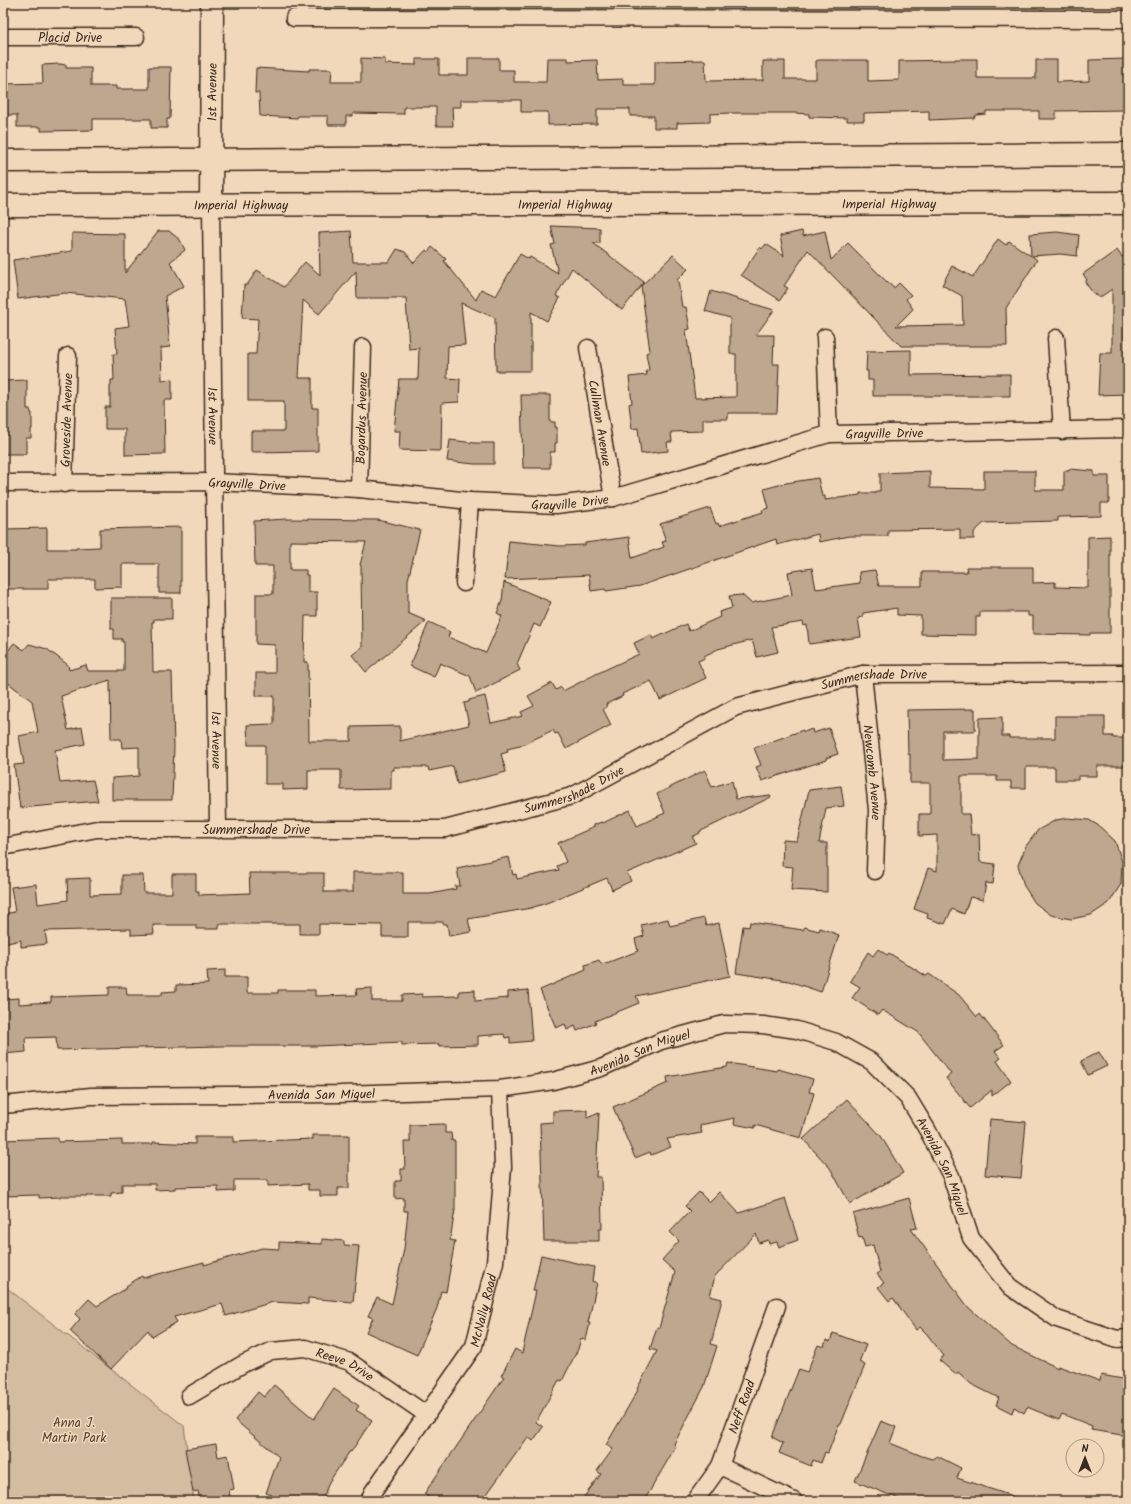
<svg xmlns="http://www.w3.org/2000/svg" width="1131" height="1504" font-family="Kalam,sans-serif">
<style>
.green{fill:#d4bca1;stroke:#887360}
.building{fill:#bfa78f;stroke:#3b2a1e}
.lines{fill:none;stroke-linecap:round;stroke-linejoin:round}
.minor-casing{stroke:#3b2a1e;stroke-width:19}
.secondary-casing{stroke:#3b2a1e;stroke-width:25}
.primary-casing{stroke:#3b2a1e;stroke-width:25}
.minor{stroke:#f2d8ba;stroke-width:16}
.secondary{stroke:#f2d8ba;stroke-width:22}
.primary{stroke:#f2d8ba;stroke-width:22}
.labels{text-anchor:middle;stroke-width:3;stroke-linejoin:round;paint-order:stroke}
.street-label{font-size:13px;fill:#3b2a1e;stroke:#f2d8ba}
.park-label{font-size:13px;fill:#524032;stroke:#f2d8ba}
</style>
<rect width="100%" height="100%" fill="#f2d8ba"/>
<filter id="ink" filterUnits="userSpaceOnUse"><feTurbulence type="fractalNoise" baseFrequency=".025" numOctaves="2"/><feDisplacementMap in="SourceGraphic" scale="8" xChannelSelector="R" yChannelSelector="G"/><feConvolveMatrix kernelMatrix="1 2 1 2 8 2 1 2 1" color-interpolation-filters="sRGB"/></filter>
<g filter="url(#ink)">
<path class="green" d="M3,1285l181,141 10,75h-191z"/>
<g class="building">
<path d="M361,58l24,1v5l31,1v-6h23v16h29v-17h31v12h15v12h32l1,-24h21v3l29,-1 1,20 25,-1v6h32v-24l50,-1 1,21 57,-1v-19h22v18h31v-18l3,-1h49v21l31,-1v-19l56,-1v-1h22v19h59v-18h21v22l32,-1v-21l39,-1v51l-72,1v8h-17v-8h-53v3l-10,1 -2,3 -45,2v-9l-65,2v8h-17v-3l-38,-1v-3l-14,-1h-64l-21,1v8l-33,1v5h-23v-12h-24v-7h-33v15l-49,1v-13h-27v-12h-60v7h-9l1,19h-17v-19h-32v7l-51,-1v3h-7v9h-18v-9h-30l-1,2 -37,-2 -1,-23h-4l1,-25 53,3v-2h23l-1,13h30z"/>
<path d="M60,64l6,1v3h25v18h25v3h33v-22h22l-1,52h-3v9h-16v-9h-58v11l-52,1v-4h-24v-12h-14v-31l40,-1 -1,-18z"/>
<path d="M551,226l49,2v15h-7l51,39 -3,4 32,-31 15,14 -12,12h2l4,26h4l4,22 -4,1 9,68 41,-1v-43h-6v-36l-25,-7 6,-20 63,19 -18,25h18l-1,29h6l-2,49h-49v6h-25v12l-32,1 1,10h-5l1,9 -27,3 -3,-26 -6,1 -3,-25 3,-1 -3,-26 18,-2 -1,-4 3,-1 -3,-17 4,-2 -9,-65 -19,24 -50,-42 -16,28 4,2 -13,23 -16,-9v59h-35l-1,-53 -34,-15 4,42 -17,1 -1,32 13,1 -1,23 -17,1 -1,48 -42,-1 1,-19h-6l5,-52h19l1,-31 -10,1 -3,-51h-49l-1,-27 -37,43 -16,-14 -4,78h13v30h6v43l-67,1v-21h33v-30h-36v-47h8l2,-35 -16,-1 2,-33h3l10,-15 27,17 21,-25 15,13 -1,-42 32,-2 2,31h36l8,-13 8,3 9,11 12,-13 2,2 4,-5 14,12 -2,2 32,39 5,-11 15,7 24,-42 9,5 1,-2 28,16 -7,-28 4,-1z"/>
<path d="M158,231h11l11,9 5,10 -15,12 14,24 -19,10 5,51 -9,1 1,32 10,-1v21h-8l1,54 -40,1v-26h-20v-22h5v-22h1v-5h3l-1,-26h4l-2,-26 14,-2 -4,-27 -60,-6 -47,6 -5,-39 59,-9v-18l53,1v39z"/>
<path d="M802,231l1,5 22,-5 6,29 17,-17 40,40 6,5 5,-5 12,12 -5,4 7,10 -17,17 67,-1 -1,-29 -20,-11 10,-19 21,11 25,-38 8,6 3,-4 22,15 -1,-22 27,-2 22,3 -2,21 -17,-2 -28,2 5,4 -31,48 1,38h-106l-93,-96 -24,36 4,2 -8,12 -39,-25 19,-28 2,2 4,-5 18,12 -4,-20z"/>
<path d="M1117,250l5,7 6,-3v140l-30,1 2,-42h12v-64l-13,9 -3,-4 -1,2 -10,-14 2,-2 -4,-6z"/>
<path d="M911,350v25l99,-1v22h-137v-16h-5v-9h-2l1,-20z"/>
<path d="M27,380v29h3l1,4h1v16h-1v9h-5v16h-23v-73z"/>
<path d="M521,395h29v27h5v5h2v16h-2v9h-5v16h-27z"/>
<path d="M450,440l25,3h19v21h-20l-27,-3z"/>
<path d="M1069,469l25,2v5h15v27h-8v13l-43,1v4l-74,2 -10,9v7h-14v-10l-72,1v6h-39l-30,6 -1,-8 -41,11 -1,-6 -136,47 -34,5 -1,-2 -14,2 -2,-16 -84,4 4,-38 51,5 25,-1v-2l44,-6 3,21 32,-11 -2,-5 4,-1 -6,-17 50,-16 6,16 2,-1 1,3 44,-14 -1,-2 7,-2 -5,-19 22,-6 32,-5 4,18h3v4l35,-5v-2h16v-2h4v-18l50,-2v17l54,1v-18h51v19h29v-19h5z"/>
<path d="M286,519l92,1 42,10 -12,50v33l18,8 -60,51 -14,-17 10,-8 -1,-81 -1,-1 6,-23 -76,-1v29h16v5h2v17h9v24h-12l-1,46h4l1,79h42v-14l49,-1v15l69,-16 -5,-22 5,-1v-2l16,-4 6,27 32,-7 -2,-4 13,-6 -6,-10 24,-13 4,7 5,-3 2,4 33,-17 43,-20 -5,-11 17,-8 2,4 33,-15 3,7 31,-14 -1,-5 13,-4 -3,-12 13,-1 9,8 41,-8 -4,-23 24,-4 4,21 44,-6 -1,-11 16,-2 4,16h43v-14h45l-1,-5h67v16l22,-1v5l33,1v-51l22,-1v97h-20v2l-57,-1v-18h-5v-4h-48v5h-4v18l-55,-1v-18l-24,-1v-7l-34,5v4l-5,1 3,19 -23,3 -29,4 -2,-19 -3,1 -1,-4 -32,5 7,25 -21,5 -5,-17 -34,9 -14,7 1,2 -7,3 8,17 -46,22 -9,-19 -29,13 1,2 -17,8 1,3 -4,2 8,16 -45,24 -8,-16 -3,1 -2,-4 -33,16 -13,3 1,3 -7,2 5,18 -49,12 -4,-18 -24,5 -1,-4h-34v3h-3v19l-50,1v-20h-33v19l-25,1v-6h-18v-39h-17l-1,-20 27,-1v-28h-18v-23h19v-28l-19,-1v-50h17v-28h-18l-1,-45z"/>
<path d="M181,527v66h-22v-29h-37v23l-27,1v-9h-47v10h-45v-60l44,-1v21h29v-1l24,-1v-18z"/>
<path d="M504,582l47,20 -11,25 -6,-3 -17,40 3,6 -44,23 -6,-17 -30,-13 -6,14 -24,-11 19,-44 21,10 -2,5 38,16 16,-37 -5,-3 5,-12z"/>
<path d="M111,598h61v21h-18v3h-2l1,50h19l2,75 -2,53h-60v-22l27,-2v-29l-17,1 -1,-9h-10l-1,-59 -49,16 7,34 14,-3 3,17 -30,6 5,33 33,-3 5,21 -78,7 -6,-43 10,-1 -5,-28 19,-4 -6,-31 -29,-22v-22l11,-14 10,7 5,-6 18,5 21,16 1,5 17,-5 2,6h36v-29h-2v-3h-8v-10h-3z"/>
<path d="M975,709v22h-32v29l36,-1v-41l23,-1v19h7v2h46v-22h50v20h8v2h15v28h-31v10h-19v4h-23v-13h-29v21h-15v-7h-14v-5h-36v38h8l2,21 8,-1 1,28 15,2 -2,20 -7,-1 -3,17 -13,-3 -6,17 -12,-5 -7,15 -18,-6 1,-4 -14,-5 14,-41 9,3v-36l-18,1v-22h11v-31h-20v-29h-2l-1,-44z"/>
<path d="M829,728l9,26 -12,4v2l-64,21 -6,-14 5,-2 -7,-17 49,-18 1,2 8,-3 1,4z"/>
<path d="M705,770l7,17 20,-6 4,18 34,-4 1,2 -72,35 1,1 -8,4 4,6 -69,30 4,8 -19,9 -5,-12 -58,24 -18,6 -63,11 3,13 -22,4 -2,-12h-4v-2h-35v15h-26v-12l-63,-1v10h-19v-10h-81v5h-23v-4h-43l1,9 -23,1v-6l-86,2 2,13 -26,3v-7l-18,4v-30l12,-2 -4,-25 25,-3 2,20 30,-4 -1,-21 23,-1v17l32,-1v-19h21l1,18h28v-19h24v17h3v4l51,-2 -1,-20h75v19h29v-20h50v22h27l26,-5 -1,-3h5l-3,-18 52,-11 4,18 3,-1 1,5 42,-9 -2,-4 9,-4 -8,-19 36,-16v-2l7,-3 2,1 27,-13 7,16 28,-13 -8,-19z"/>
<path d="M841,786l3,20 -18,2 -7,35h8v49l-36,-2 2,-23 -11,-1 1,-26 14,1 12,-51z"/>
<path d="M1067,818l22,2 10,6 16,15 7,21 -1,22 -12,19 -18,12 -20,4 -20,-4 -16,-12 -11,-17 -6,-21 8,-19 12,-16 18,-10z"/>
<path d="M704,918l2,8 13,-3 11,53 -94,20 3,7 -44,18 1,2 -19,8 -2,-5 -8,4 -2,-6 -9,4 -16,-38 46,-20 -1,-5 14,-5 2,4 8,-2 29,-11 -3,-12 9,-3 -3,-11 27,-6 2,7z"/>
<path d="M750,922l53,8 1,-3 15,4 1,-3 19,7 -18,57 -32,-11 -53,-8 7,-47 6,1z"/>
<path d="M878,949l9,6 2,-2 37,23 3,-2 30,21 18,22 3,-3 24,31 -9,6 6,7 -4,3 14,20 -19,15v-6l-22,18 -24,-30 5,-4 -33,-42 -36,-22 -4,5 -26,-17 8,-11 -10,-6 18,-29 5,4z"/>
<path d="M225,970v7h22v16h31v-3h37v6l42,-1 -1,-6 16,-1v13h30v-6l20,-1v3l37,-1v-5l16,-1v11l33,-3v-6l20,-2 4,51 -22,2v-6l-5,1 -1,-4 -26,2v9l-39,1v-2l-37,1v-3l-86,4h-95l-164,4 -1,-13 -31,1 1,14 -23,2 1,-55 15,-1v6l32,-2v-5l58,-2v-8h17l1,8h35v-3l14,-1v-6l32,-1 -1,-13z"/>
<path d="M1099,1052l8,14 -19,9 -7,-14z"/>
<path d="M728,1063l49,8 1,-2 35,10 -4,13 5,1 -13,45 -46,-13v3l-21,-4 1,-6 -35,7 2,8 -35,6 4,8 -20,8 -1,-3 -15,6 -22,-51 55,-24 -1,-6 60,-10z"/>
<path d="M847,1099l34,37 22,37 -53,31 -20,-36 -27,-29z"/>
<path d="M587,1110v8l12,-5 -3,64h5l1,52h-3v12h-55l-4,-118 13,-1v-11z"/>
<path d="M990,1119l36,3 -5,56 -36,-3z"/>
<path d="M445,1124v9h6l1,8h3v69l-5,30 5,1 -9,51 -5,-1 -4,17 -20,47 -51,-23 7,-14 -5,-2 9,-19 15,7 12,-55 4,-38h-4v-13l-9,1v-18h6v-12h4l-1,-27h6v-17z"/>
<path d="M313,1135h36v53h-11v8h-18v-6h-12v-6l-40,2v-6h-34v11l-16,1v-6l-43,1v2l-20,1v-6h-33v8l-11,1v3h-51v1l-21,1v-3l-36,1v-56l55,-2v4l64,-2v4h31v-2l42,2v-7h38v5l80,-3z"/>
<path d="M699,1192l10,10 10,-10 20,21 46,-15 13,42 -19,7 -2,-5 -8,2 -1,-4 -9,3 -3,-9 -41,42 -5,20 12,3 -11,45 6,2 -13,41 -30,57 2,2 -32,55h-63l20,-27 -4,-3 16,-22 -7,-4 32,-55 -1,-1 20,-38 -7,-2 7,-22 2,1 16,-56 -13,-12 17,-19 -9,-9 20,-21 -5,-5z"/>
<path d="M909,1198l8,30 -6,1 57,78 44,39 46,22v-2l42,15 1,-6 27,5v56l-37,-6 1,-4 -30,-12 -3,6 -32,-13 -3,6 -10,-6 -2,6 -16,-8 3,-7 -28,-14 -13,-12 -2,3 -17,-15 5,-4 -18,-23 -6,-6 -4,3 -23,-32 -4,3 -11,-14 6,-4 -7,-9 3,-2 -7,-27 -8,2 -3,-10 -3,1 -6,-24z"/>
<path d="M322,1239l22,2v4l15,1 -6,56 -45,-4v6l-35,-2 -47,14 -4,-12 -48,13 3,5 -25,15 -4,-7 -37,39 -41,-38 10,-12 -5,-5 14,-15 8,7 30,-18 -1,-2 16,-10 1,2 61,-16v3l58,-17 17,1v-7l43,2z"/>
<path d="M541,1255l53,12 -2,14 5,2 -9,40h2l-4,17 -5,-1 -3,10 -16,32 -3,-1 -23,42 7,5 -10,14 -5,-4 -46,64h-47l-11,-7 80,-117 -3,-1 14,-27 7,4 14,-62h-3z"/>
<path d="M833,1333l33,12 -7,17 6,3 -24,59h-2l-11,29 -3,-1 -4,11 -8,-3 -2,6 -32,-13 4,-10 -11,-6 27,-68 8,3 11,-27 6,2 2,-7 4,2z"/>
<path d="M274,1385l40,34 20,-30 25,17 -3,4 16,10 -21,32 -1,-1 -21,31 -7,19h-53l3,-6 -6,-2 13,-36 -44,-37 23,-28 6,5z"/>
<path d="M881,1421l15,6 -6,16 32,13 10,3 5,-3 24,12 -4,10 61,20v3h-114l-49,-20z"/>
<path d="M216,1444l2,13 10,-2 6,34 -5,1 1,7 -11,2 1,2h-20l-2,-10 -5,1 -8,-43z"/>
</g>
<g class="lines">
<g class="minor-casing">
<g id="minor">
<path d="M294,18l834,1"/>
<path id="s1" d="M3,37h133"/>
<path id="s2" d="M211,204l7,626"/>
<path d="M825,337l4,97"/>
<path d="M1056,338l6,93"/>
<path id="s3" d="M588,348l25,150"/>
<path id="s4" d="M3,483l211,-1 145,7 111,12 86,4 57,-7 216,-64 299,-5"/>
<path id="s5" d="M64,484l4,-128"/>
<path id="s6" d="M359,489l4,-142"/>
<path d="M464,583l6,-82"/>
<path id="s7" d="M863,674l14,136 -2,61"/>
<path id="s8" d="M3,847l94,-18h348l127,-33 164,-89 127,-33 265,-1"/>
<path id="s9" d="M3,1105l88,-9 249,-2 160,-5 53,-8 48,-13 60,-27 63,-17 39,1 34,5 39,12 36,20 36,36 20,33 23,45 20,62 38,48 48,33 60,20 11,-1"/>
<path id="s10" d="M189,1396l54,-32 28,-13 34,-3 45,14 77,53"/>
<path d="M720,1466l74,35"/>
<path id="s11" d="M369,1501l3,-8 102,-147 21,-84 8,-95 -3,-78"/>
<path id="s12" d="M695,1501l25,-35 57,-160"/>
</g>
</g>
<g class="secondary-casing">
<g id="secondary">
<path id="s13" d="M211,204l1,-201"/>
</g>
</g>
<g class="primary-casing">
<g id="primary">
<path d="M3,161l1125,-7"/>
<path id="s14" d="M3,205l1125,-2"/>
</g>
</g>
<use href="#minor" class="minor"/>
<use href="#secondary" class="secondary"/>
<use href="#primary" class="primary"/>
</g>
</g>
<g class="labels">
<g class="street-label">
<text dy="5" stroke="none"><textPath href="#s1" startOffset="67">Placid Drive</textPath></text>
<text dy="5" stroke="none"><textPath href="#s13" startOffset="112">1st Avenue</textPath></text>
<text dy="5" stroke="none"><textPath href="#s14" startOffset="886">Imperial Highway</textPath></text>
<text dy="5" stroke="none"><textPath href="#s14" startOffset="238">Imperial Highway</textPath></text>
<text dy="5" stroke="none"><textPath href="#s14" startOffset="562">Imperial Highway</textPath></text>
<text dy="5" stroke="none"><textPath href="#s2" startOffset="212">1st Avenue</textPath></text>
<text dy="5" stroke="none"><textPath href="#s6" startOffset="71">Bogardus Avenue</textPath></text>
<text dy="5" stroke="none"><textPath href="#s5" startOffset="64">Groveside Avenue</textPath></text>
<text dy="5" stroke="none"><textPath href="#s3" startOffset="76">Cullman Avenue</textPath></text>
<text dy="5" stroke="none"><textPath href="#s4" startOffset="892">Grayville Drive</textPath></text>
<text dy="5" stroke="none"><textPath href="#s4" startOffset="244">Grayville Drive</textPath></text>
<text dy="5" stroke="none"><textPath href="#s4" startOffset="568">Grayville Drive</textPath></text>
<text dy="5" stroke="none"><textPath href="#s8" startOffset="903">Summershade Drive</textPath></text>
<text dy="5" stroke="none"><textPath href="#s2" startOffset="536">1st Avenue</textPath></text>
<text dy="5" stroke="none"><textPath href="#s7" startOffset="99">Newcomb Avenue</textPath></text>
<text dy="5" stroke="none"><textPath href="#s8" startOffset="579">Summershade Drive</textPath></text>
<text dy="5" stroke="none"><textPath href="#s8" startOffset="255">Summershade Drive</textPath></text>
<text dy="5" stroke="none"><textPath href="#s9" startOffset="643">Avenida San Miguel</textPath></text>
<text dy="5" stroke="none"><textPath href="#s9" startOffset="319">Avenida San Miguel</textPath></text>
<text dy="5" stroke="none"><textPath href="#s9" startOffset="1015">Avenida San Miguel</textPath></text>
<text dy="5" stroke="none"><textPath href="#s11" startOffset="224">McNally Road</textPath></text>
<text dy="5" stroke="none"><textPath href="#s10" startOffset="171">Reeve Drive</textPath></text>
<text dy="5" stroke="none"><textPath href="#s12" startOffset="106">Neff Road</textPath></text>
</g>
<g class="park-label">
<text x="74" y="1427">Anna J.<tspan x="74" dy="15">Martin Park</tspan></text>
</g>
</g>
<rect width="1131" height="1504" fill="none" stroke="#f2d8ba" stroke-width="16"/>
<rect x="8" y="8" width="1115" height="1488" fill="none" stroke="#3b2a1e" stroke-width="1.5" filter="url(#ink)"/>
<g transform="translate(1085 1458)"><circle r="19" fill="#f2d8ba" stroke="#a9927c"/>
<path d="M0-3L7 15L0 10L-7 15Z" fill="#3b2a1e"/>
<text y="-6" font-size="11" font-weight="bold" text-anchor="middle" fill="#3b2a1e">N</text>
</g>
</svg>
